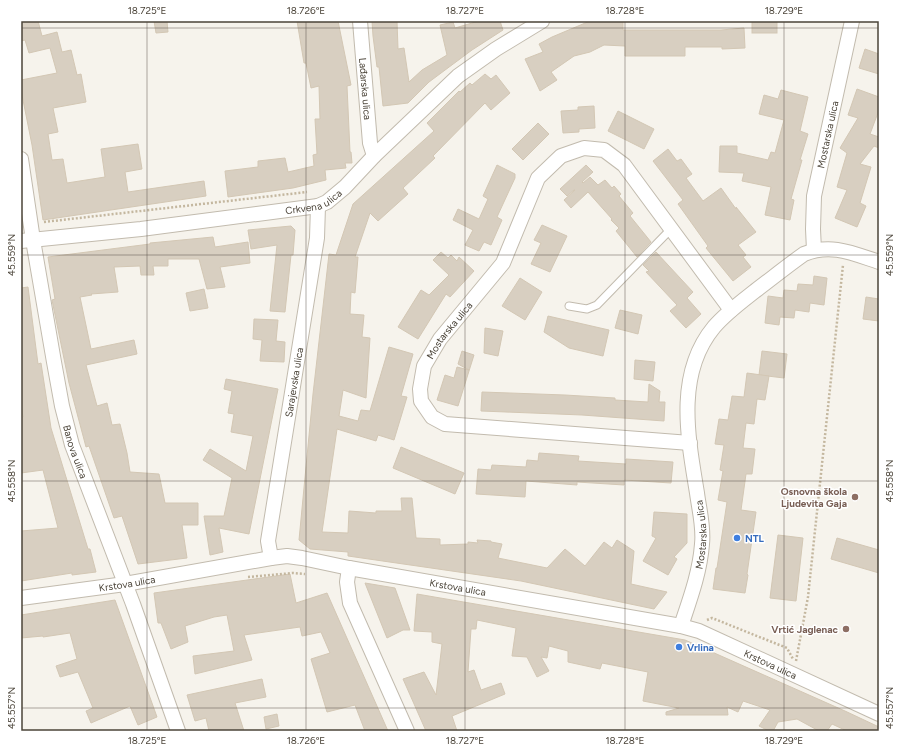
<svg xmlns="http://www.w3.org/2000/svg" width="900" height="752" font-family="Figtree,sans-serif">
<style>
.building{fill:#d8cfc1;stroke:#d3c7b4}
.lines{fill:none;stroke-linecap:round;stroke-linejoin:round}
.service-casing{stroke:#c2bbae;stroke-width:9}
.minor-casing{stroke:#c2bbae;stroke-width:16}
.path{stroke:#c4b79f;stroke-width:2.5;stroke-dasharray:2 2;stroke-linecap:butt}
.service{stroke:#fff;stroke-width:7}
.minor{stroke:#fff;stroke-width:14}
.ticks{fill:none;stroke:#4b4439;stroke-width:1;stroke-opacity:0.45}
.education-dot{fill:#8d6e63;stroke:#fff;stroke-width:1.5}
.shop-dot{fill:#3f7fe0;stroke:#fff;stroke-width:1.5}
.labels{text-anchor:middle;stroke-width:3;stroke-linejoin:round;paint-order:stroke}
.street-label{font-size:10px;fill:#4b4439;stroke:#fff}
.education-label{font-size:10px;font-weight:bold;fill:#785e54;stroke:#fff;text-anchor:end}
.shop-label{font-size:10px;font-weight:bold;fill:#366cbe;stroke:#fff;text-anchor:start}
.neatline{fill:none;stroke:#4b4439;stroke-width:1.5}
.ticks-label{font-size:10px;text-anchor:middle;fill:#4b4439}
</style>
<rect width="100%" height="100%" fill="#f6f3ec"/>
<g class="building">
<path d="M21,21h17l4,15 15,-4 5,20 9,-2 6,25 4,-1 5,28 -33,6 5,24 -10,2 4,26 11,-1 4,24 38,-6 -4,-28 37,-5 4,25 -17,3 3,20 76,-11 2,15 -163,24 -11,-75 -11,-55v-10l36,-7 -7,-25 -21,5 -4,-13 -4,1z"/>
<path d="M154,21h13l1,11 -12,1z"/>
<path d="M297,21h41l13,64 -4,1 3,66h1l1,11h-7l1,5 -21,2 1,10 -33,8 -65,9 -3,-26 33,-4v-6l27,-3 3,14 26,-6 -1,-11 4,-1 -2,-35h5l-1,-33 -8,2 -5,-25h-2z"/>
<path d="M372,21h25l1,28 6,-1 5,34 13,-12 25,-15 -7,-30 13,-3 2,6 24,-7h21l3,9 -31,20 -43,32 -21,21 -25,3 -4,-39h-2l-4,-31z"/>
<path d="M590,21h33v9h98l23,-2 1,20 -23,1v-2h-37v9h-60v-10l-21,-1 -14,7 -16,4 -23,16 6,8 -17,11 -15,-32 18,-7 -4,-8 13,-7z"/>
<rect x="752" y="21" width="25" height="12"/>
<path d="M865,49l14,5v20l-20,-6z"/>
<path d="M485,74l6,5 5,-4 14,18 -19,17 -6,-7 -52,53 2,2 -32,30 5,6 -30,27 -8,-8 -15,44h3l-3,36 -4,-1 -1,22 14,1 -2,22 8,1 -4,60 -23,-8 -4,26 19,5 3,-11 9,1 19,-64 24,7 -12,42 6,1 -13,43 -16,-5 -2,6 -39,-12 -15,103 26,1 1,-22 27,2v-2h26l-1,-13h11l4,40 24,1v6l28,-1v-2l10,1 -1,-3 14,1v1l11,2 -4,14 49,10 18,-19 20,17 19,-24 8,6 5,-8 17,11 -3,33 36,8 -13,17 -133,-28 -173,-25v-4l-38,-3 -11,-9 14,-146 16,-140 7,1 17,-51 81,-73 -7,-8 32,-32 1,1 10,-9 2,2z"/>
<path d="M857,89l22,8v13l-9,24 9,3v11l-5,-2 -14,18 11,3 -11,36 6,3 -9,21 -22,-9 12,-28 -10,-3 10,-34 -7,-5 18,-30 -10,-3z"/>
<path d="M781,90l27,7 -8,34 8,3 -8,26h2l-11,39 3,1 -4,20 -25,-5 6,-28 -29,-6 2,-8 -25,-1 1,-26h17v7l31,7 3,-8 4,1 9,-33 -25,-6 5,-19 14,4z"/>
<path d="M594,106l1,22 -16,1v3l-16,1 -2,-22 17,-1v-3z"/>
<path d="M618,111l36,18 -10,20 -36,-18z"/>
<path d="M538,123l11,11 -26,26 -11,-11z"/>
<path d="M668,149l9,12 4,-2 11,15 -6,4 17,23 18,-13 15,21v-2l20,25 -18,13 8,10 -3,2 8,10 -18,14 -27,-33 2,-2 -30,-42 5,-4 -30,-39z"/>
<path d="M497,165l18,9v4l-18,39 5,3 -11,25 -7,-3 -5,9 -14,-6 8,-15 -20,-10 5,-11 21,10 9,-20 -5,-3z"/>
<path d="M586,165l7,7 -11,10 1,1 7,-6 8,8 7,-5 7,8 2,-2 7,8 -2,2 14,17 -3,3 21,26 -14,15 -21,-26 3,-3 -8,-8 1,-1 -24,-27 -17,16 -7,-8 11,-10h-1l-7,6 -7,-7z"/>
<path d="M542,225l25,11 -17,36 -19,-8 10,-21 -7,-3z"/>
<path d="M291,226l4,4 -2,25h-2l-6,57 -15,-1 7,-66 -26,4 -3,-19z"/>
<path d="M213,237l2,10 33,-5 2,21 -30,4 5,20 -18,2 -8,-30h-31v7h-15l1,9h-13l-1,-9 -26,1 4,25 -27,2 1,1 -12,2 11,52 43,-9 3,14 -51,11 11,41 10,-3 5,22 8,-1 7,29 3,19 29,2 6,29h33v22h-16l5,33 -49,6 -16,-48 -8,2 -25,-72 -3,1 -17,-64 -17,-83 3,-1 -7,-42 102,-13v-1z"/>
<path d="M441,252l7,6 3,-3 6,6 2,-4 15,14 -24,26 -4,-3 -28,45 -20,-12 23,-37 8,5 20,-20 -16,-15z"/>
<path d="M656,252l37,40 -6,6 14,16 -15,14 -16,-17 7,-6 -31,-33 3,-1 -6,-6z"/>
<path d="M814,276l13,2 -3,27 -14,-2 -1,9 -14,-2 -1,8 -14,-1 -1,8 -14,-2 3,-27 15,2 1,-8 13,1 1,-7 15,1z"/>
<path d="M520,278l22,14 -17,28 -23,-14z"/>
<path d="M28,287l10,77 3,-1 10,65 37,121h2l6,23 -24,3v-2l-51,8v-50l37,-3 -15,-58 -22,3v-56h2l-2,-11v-118z"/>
<path d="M204,289l4,19 -18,3 -4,-18z"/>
<path d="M866,297l13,2v22l-16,-2z"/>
<path d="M620,310l22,5 -4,19 -23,-6z"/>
<path d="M548,316l61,14 -6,26 -34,-8 -25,-16z"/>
<path d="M254,319l24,1 -2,21 9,1 -1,20 -24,-1 2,-21 -9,-1z"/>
<path d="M485,328l18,3 -5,25 -14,-3z"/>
<path d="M462,351l12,4 -16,51 -21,-6 8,-25 9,3 3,-11 12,3 -11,-6z"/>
<path d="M762,351l25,3 -3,24 -25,-3z"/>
<path d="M635,360l20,2 -2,19 -19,-2z"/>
<path d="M747,373l22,3 -4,24 -8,-1 -3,25 -8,-1 -3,25 12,1 -3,25h-6l-5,36 15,2 -9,62 1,1 -3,18 -32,-4 3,-21h1l10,-66 -9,-2 5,-29 -3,-1 4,-25 -9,-1 4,-25 9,1 4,-24 12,1z"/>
<path d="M226,379l52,10 -29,145 -30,-6 4,24 -13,3 -6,-39h20l8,-38 -29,-18 7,-11 36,22 7,-35 -22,-4 3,-18 -6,-1 4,-22 -8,-2z"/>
<path d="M649,384l11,7 -1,11h6l-1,19 -82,-6 -101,-4 1,-19 83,3 50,3v2l33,2z"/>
<path d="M401,447l63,26 -9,21 -62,-26z"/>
<path d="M539,453l40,3 -1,5 48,3v-5l47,3 -2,21 -47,-3v5l-47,-3v3l-51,-4 -1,16 -49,-3 2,-25 13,1 1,-5 34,2 1,-7 11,1z"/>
<path d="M654,512l33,2v29l-13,14 3,2 -9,16 -25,-14 13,-23 -4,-2z"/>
<path d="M778,535l25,3 -7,63 -26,-3z"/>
<path d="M837,538l42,12v23l-48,-14z"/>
<path d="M290,574l6,29 31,-10 61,138h-23l-10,-26 -28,7 -16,-53 19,-6 -9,-21 -19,4 -2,-9 -56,8 8,25 -57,14 -2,-18 41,-5 -7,-36 -13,2 -29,9 3,16 -17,7 -10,-26h-3l-4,-30z"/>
<path d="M365,583l30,5 15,42h-7l-16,8z"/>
<path d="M417,594l268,46 160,71 34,16v4h-32l-15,-7 -5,7h-8l-22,-12 -19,3 -5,9h-4l-10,-5 11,-16 -27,-9 -5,11 -11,-5 1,8h-62v-3l13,-4 -36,-7 5,-29 -46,-9 -2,6 -32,-7v-11l-19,-5 -2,12 -6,-1 8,14 -12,6 -10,-20 -15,-1 4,-28 -39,-8 -1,9h-5l-3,43 6,-2 7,20 20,-7 4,11 -53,22 5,15h-31l-23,-52 21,-7 12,23 6,-51 -10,-2v-10l-18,-1z"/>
<path d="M115,600l42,117 -19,8 -8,-19 -39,17 -5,-12 7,-3 -15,-36 -18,5 -4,-11 21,-7 -7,-26 -27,4v-1l-22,2v-23z"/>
<path d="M262,679l4,18 -31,6 9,28h-35l-3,-13 -11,3 -8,-26z"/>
<path d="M277,714l2,12 -13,3 -2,-12z"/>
</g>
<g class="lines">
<g class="service-casing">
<path id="service" d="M569,306l18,3 10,-4 74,-76"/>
</g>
<g class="minor-casing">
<g id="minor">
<path id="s1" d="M360,21l10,122 4,13"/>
<path id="s2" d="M21,159l12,81 21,122 8,44 10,39 61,159 45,127"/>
<path id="s3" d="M21,241l120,-12 177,-23 9,-4 18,-15 29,-31 84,-80 38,-27 46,-28"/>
<path id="s4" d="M814,250l-1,-21 1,-33 38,-175"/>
<path id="s5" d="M690,443l-245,-19 -13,-7 -11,-16 -1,-12 4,-23 16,-27 63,-76 35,-85 23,-22 23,-8 20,2 20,15 107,145"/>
<path id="s6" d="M271,558l-3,-17 49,-303 1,-32"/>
<path d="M349,568l-2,14 3,21 57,128"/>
<path id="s7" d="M21,598l104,-14 146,-26 16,-2 15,2 47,10 332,58 18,5 180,83"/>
<path id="s8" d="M681,626c9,-27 19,-54 21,-82 2,-17 -3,-35 -5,-51 -9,-55 -22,-119 17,-166 12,-14 27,-25 41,-36 16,-12 32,-25 49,-37 27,-11 48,-1 75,8"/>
</g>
</g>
<g class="path">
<path d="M44,222l263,-30"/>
<path d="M248,577l45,-4 12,1"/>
<path d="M707,620l5,-2 75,30 6,11"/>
<path d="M796,661l12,-64 35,-332"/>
</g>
<use href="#service" class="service"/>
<use href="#minor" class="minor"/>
</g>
<path class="ticks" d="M147,21v710M306,21v710M465,21v710M625,21v710M784,21v710M21,28h858M21,255h858M21,481h858M21,708h858"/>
<g class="education-dot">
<circle cx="855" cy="497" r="4"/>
<circle cx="846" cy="629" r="4"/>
</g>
<g class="shop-dot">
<circle cx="737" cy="538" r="4"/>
<circle cx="679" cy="647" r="4"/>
</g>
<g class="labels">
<g class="street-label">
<text dy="4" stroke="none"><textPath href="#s1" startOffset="68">Lađarska ulica</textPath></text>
<text dy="4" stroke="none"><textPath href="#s4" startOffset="117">Mostarska ulica</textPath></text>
<text dy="4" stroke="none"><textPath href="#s3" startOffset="296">Crkvena ulica</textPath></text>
<text dy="4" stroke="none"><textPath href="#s5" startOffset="359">Mostarska ulica</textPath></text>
<text dy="4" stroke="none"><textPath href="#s6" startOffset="178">Sarajevska ulica</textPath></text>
<text dy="4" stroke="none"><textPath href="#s2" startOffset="298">Banova ulica</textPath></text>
<text dy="4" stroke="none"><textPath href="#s8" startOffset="94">Mostarska ulica</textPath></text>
<text dy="4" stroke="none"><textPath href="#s7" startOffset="107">Krstova ulica</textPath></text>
<text dy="4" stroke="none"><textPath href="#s7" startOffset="443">Krstova ulica</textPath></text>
<text dy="4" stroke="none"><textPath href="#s7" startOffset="767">Krstova ulica</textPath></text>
</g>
<g class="education-label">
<text x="847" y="495">Osnovna škola<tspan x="847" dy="12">Ljudevita Gaja</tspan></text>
<text x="838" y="633">Vrtić Jaglenac</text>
</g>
<g class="shop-label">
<text x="745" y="542">NTL</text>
<text x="687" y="651">Vrlina</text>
</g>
</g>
<rect width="900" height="752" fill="none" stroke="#ffffff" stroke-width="44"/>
<rect x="22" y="22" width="856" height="708" class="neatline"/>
<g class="ticks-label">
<text x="147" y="14">18.725°E</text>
<text x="306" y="14">18.726°E</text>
<text x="465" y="14">18.727°E</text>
<text x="625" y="14">18.728°E</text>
<text x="784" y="14">18.729°E</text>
<text transform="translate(11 255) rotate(-90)" y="4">45.559°N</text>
<text transform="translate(889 255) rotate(-90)" y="4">45.559°N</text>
<text transform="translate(11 481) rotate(-90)" y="4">45.558°N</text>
<text transform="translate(889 481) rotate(-90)" y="4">45.558°N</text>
<text transform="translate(11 708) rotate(-90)" y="4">45.557°N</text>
<text transform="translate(889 708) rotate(-90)" y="4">45.557°N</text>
<text x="147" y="744">18.725°E</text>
<text x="306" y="744">18.726°E</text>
<text x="465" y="744">18.727°E</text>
<text x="625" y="744">18.728°E</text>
<text x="784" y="744">18.729°E</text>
</g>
</svg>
